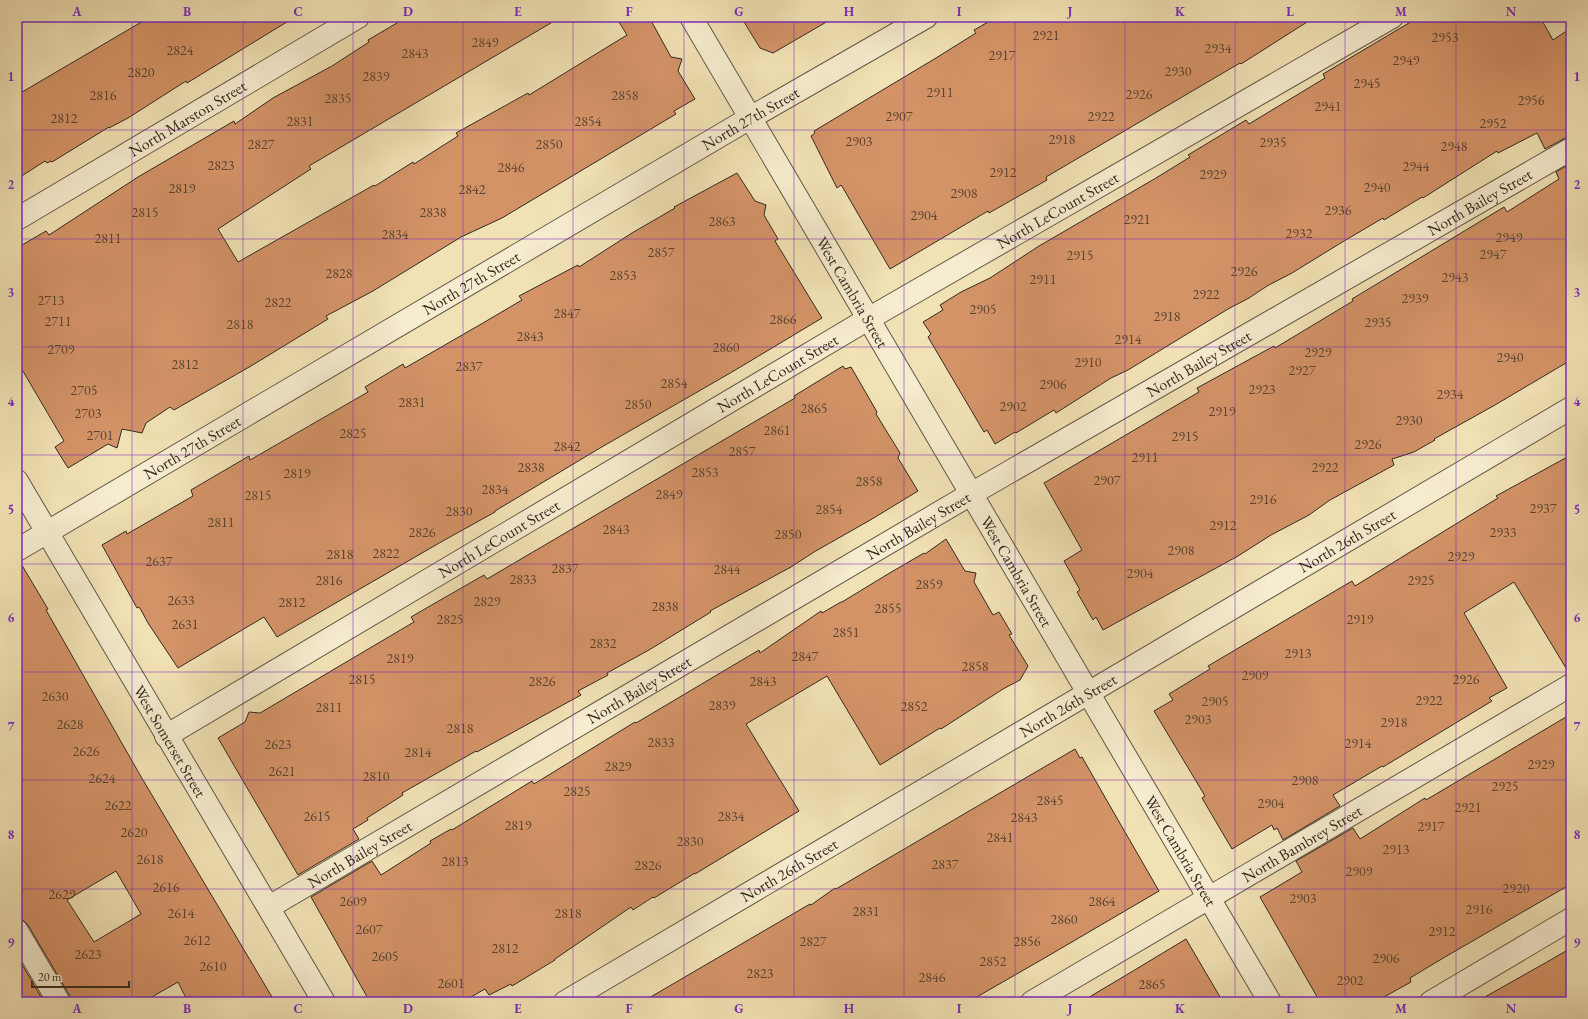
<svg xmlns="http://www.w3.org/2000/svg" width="1588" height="1019" font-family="'EB Garamond',serif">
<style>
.building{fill:#d39367;stroke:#342a21;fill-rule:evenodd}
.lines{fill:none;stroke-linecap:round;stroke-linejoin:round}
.street-casing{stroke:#635846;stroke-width:24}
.street{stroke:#f6eccf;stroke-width:22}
.grid{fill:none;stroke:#7b2cbf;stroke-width:1;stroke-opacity:0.55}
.labels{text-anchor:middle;stroke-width:3;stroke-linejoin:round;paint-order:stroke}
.number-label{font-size:14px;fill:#5c4432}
.street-label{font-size:16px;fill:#342a21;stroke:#f6eccf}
.neatline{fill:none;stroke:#7b2cbf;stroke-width:1.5}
.grid-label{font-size:13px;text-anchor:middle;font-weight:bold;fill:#7b2cbf}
</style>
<rect width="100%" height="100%" fill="#f1e2b5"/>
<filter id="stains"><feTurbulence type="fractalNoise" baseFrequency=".005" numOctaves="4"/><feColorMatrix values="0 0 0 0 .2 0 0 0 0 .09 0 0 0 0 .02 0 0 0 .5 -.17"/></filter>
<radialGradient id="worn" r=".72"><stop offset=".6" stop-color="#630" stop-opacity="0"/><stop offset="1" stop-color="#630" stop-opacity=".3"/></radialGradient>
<g class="building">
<path d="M150,17h145l-108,66 -1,-2 -58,37 -19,10v-1l-57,35 -1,-1 -4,2 -2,-2 -28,18v-84z"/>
<path d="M407,17h154l-252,149 2,3 -93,60 20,33 136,-77 1,1 38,-24 1,2 44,-28 -2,-3 72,-40 1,2 98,-60 -11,-18h33l22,40 11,2 -4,12 17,28 -21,12 2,3 -174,104 -41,19 -88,54 -47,25 2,3 -77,47 -77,44 -4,-3 -24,16 -4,10 -20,-4 -5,19 -9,-4 -40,24 -13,-21 9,-6 -47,-80v-113l29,-17 3,4 89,-58 96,-56 1,3 38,-26 59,-32 37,-24 -1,-2z"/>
<path d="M741,17h94l-62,36 -13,-5z"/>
<path d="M997,17h318l-74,47 -1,-1 -194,114 1,3 -58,33 -1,-2 -98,58 -47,-81 -2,-3 -4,3 -26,-52 4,-3 -1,-2 122,-73 40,-25 -2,-3z"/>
<path d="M1419,17h121l13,23 18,-12v109l-6,1 -20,11 -8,-16 -39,20 -1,-2 -74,47 -1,-1 -38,23 -1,-2 -39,23 -52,32 -25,13 -18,12 -21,11 -100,61 -17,8 -55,35 -2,-3 -38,23 -1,-1 -20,12 -8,-14 -3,2 -56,-95 3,-3 -8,-12 20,-12 -3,-5 21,-13 29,-14 49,-32 117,-68 34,-21 -2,-2 58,-35 3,4 76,-46 -2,-4z"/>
<path d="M1571,163v197l-76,45 -61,34 1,1 -21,12 -22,7 2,6 -64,35 -21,15 -38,20 -33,21 -135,74 -7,-13 -3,3 -16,-28 3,-2 -16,-29 18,-11 -38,-67 155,-91 -2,-4 77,-42 1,2 78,-47 -1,-2 152,-92 3,5 52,-33 -3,-7z"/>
<path d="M737,173l18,28 11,4 -2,10 14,24 -3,2 47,77 -90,54 -132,76 -105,63v1l-54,30 -164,95 -13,-20 -86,51 -30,-45 -7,-13 -2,-3 -2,1 -35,-63 24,-14 1,3 66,-38 -2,-6 58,-34 1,4 118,-68 -3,-5 38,-23 2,4 78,-45 39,-23 -3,-4 59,-31 1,2 53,-34 43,-25 -1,-1z"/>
<path d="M843,366l2,3 6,-2 26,45 -1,2 24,39 -2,5 20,33 -46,28 -58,33 -23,15 -81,44 1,1 -62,38 -42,23 1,2 -30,16 3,4 -104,57 -1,-1 -74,42 1,2 -36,23 1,2 -15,9 6,10 -61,36 -80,-137 27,-16 4,-10 11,1 154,-91 -3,-5 19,-11 54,-31 3,4 308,-181 -1,-2z"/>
<path d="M1571,455v218h-2l-55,-91 -50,31 43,75 -18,10 3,3 -109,66 -1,-1 -49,29 7,11 -57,34 -6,-12 -3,2 -2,-5 -40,24 -30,-51 3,-2 -51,-85 19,-11 -4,-6 41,-25 -2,-3 144,-85 3,5 143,-88 -2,-2z"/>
<path d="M946,539l19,32 11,2 -2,9 19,33 6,-3 13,22 -3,1 19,31 -8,14 -17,9 -62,40 -1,-1 -60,37 -53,-89 -81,48 53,87 -104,63v-1l-41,25 -1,-1 -20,13 -2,-3 -76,52v1l-43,26 -1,-2 -22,11 -4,-6 -23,13h-92l-59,-105 61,-36 9,14 50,-32 -1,-2 21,-12 1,1 80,-49 2,3 101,-62 1,1 123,-73 1,3 61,-42 1,2 19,-11h1l46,-28 36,-21 1,1z"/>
<path d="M17,562h3l28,47 -2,1 94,165 135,227h-83l-2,-6 -4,2 -8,-16 -35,20h-72l-1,-6 -42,-71 -5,-5 -6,-1zM116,871l25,43 -47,28 -27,-42z"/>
<path d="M1571,714v170l-126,73 -35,21 1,4 -36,20h-55l-60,-105 42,-25 -6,-11 57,-33 7,11 65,-41 1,2z"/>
<path d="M1075,749l5,9 2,-1 28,49 49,85 -111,65 -80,46h-326l168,-98 1,1 24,-17 1,1z"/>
<path d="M1186,939l37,63h-142l52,-31z"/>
<path d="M1571,948v54h-95l71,-40z"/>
<path d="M17,956l27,46h-27z"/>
</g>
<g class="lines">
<g class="street-casing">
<g id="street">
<path id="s1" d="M691,17l579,985"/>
<path id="s2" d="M17,219l341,-202"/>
<path id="s3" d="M17,481l307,521"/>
<path id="s4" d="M17,550l733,-432 176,-101"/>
<path id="s5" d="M166,736l702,-417 524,-302"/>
<path id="s6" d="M269,907l702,-413 600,-345"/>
<path d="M17,931l42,71"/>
<path id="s7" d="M565,1002l1006,-594"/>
<path id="s8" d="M1032,1002l539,-317"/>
<path d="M1431,1002l140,-83"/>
</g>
</g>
<use href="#street" class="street"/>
</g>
<path class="grid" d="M132,17v985M243,17v985M353,17v985M463,17v985M573,17v985M684,17v985M794,17v985M904,17v985M1015,17v985M1125,17v985M1235,17v985M1345,17v985M1456,17v985M17,130h1554M17,239h1554M17,347h1554M17,455h1554M17,564h1554M17,672h1554M17,780h1554M17,889h1554"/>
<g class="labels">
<g class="number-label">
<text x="1046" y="40">2921</text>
<text x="1445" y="42">2953</text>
<text x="485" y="47">2849</text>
<text x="1218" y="53">2934</text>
<text x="180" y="55">2824</text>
<text x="415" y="58">2843</text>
<text x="1002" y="60">2917</text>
<text x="1406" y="65">2949</text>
<text x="1178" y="76">2930</text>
<text x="141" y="77">2820</text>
<text x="376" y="81">2839</text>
<text x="1367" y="88">2945</text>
<text x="940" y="97">2911</text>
<text x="1139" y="99">2926</text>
<text x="103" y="100">2816</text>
<text x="625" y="100">2858</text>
<text x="338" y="103">2835</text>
<text x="1531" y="105">2956</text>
<text x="1328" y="111">2941</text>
<text x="899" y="121">2907</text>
<text x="1101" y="121">2922</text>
<text x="64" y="123">2812</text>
<text x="300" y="126">2831</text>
<text x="588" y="126">2854</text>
<text x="1493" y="128">2952</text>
<text x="1062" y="144">2918</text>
<text x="859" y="146">2903</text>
<text x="1273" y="147">2935</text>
<text x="261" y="149">2827</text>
<text x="549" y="149">2850</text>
<text x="1454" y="151">2948</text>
<text x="221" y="170">2823</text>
<text x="1416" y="171">2944</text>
<text x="511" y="172">2846</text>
<text x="1003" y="177">2912</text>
<text x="1213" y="179">2929</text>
<text x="1377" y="192">2940</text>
<text x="182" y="193">2819</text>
<text x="472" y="194">2842</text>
<text x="964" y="198">2908</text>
<text x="1338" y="215">2936</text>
<text x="145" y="217">2815</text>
<text x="433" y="217">2838</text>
<text x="924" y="220">2904</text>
<text x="1137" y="224">2921</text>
<text x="722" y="226">2863</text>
<text x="1299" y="238">2932</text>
<text x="395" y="239">2834</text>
<text x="1509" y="242">2949</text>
<text x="108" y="243">2811</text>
<text x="661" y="257">2857</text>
<text x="1493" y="259">2947</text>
<text x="1080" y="260">2915</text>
<text x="1244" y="276">2926</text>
<text x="339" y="278">2828</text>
<text x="623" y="280">2853</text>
<text x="1455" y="282">2943</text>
<text x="1043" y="284">2911</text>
<text x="1206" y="299">2922</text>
<text x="1415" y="303">2939</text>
<text x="51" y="305">2713</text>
<text x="278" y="307">2822</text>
<text x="983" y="314">2905</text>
<text x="567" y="318">2847</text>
<text x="1167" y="321">2918</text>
<text x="783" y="324">2866</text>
<text x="58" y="326">2711</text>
<text x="1378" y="327">2935</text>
<text x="240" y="329">2818</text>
<text x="530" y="341">2843</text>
<text x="1128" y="344">2914</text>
<text x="726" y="352">2860</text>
<text x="61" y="354">2709</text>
<text x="1318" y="357">2929</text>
<text x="1510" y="362">2940</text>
<text x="1088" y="367">2910</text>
<text x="185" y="369">2812</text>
<text x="469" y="371">2837</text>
<text x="1302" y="375">2927</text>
<text x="674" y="388">2854</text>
<text x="1053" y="389">2906</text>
<text x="1262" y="394">2923</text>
<text x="84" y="395">2705</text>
<text x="1450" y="399">2934</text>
<text x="412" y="407">2831</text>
<text x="638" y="409">2850</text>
<text x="1013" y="411">2902</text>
<text x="814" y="413">2865</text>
<text x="1222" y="416">2919</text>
<text x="88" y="418">2703</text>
<text x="1409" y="425">2930</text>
<text x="777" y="435">2861</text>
<text x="353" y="438">2825</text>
<text x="100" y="440">2701</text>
<text x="1185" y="441">2915</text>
<text x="1368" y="449">2926</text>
<text x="567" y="451">2842</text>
<text x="742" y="456">2857</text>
<text x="1145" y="462">2911</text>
<text x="531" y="472">2838</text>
<text x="1325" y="472">2922</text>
<text x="705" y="477">2853</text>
<text x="297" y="478">2819</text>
<text x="1107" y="485">2907</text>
<text x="869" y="486">2858</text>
<text x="495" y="494">2834</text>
<text x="669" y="499">2849</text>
<text x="258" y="500">2815</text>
<text x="1263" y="504">2916</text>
<text x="1543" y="513">2937</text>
<text x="829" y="514">2854</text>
<text x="459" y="516">2830</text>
<text x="221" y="527">2811</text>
<text x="1223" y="530">2912</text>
<text x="616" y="534">2843</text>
<text x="422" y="537">2826</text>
<text x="1503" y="537">2933</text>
<text x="788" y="539">2850</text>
<text x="1181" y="555">2908</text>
<text x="386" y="558">2822</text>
<text x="340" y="559">2818</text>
<text x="1461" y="561">2929</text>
<text x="159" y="566">2637</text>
<text x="565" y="573">2837</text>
<text x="727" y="574">2844</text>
<text x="1140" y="578">2904</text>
<text x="523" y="584">2833</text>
<text x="329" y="585">2816</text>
<text x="1421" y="585">2925</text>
<text x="929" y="589">2859</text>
<text x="181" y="605">2633</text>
<text x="487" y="606">2829</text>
<text x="292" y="607">2812</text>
<text x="665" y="611">2838</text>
<text x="888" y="613">2855</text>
<text x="450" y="624">2825</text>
<text x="1360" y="624">2919</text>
<text x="185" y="629">2631</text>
<text x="846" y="637">2851</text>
<text x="603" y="648">2832</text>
<text x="1298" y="658">2913</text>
<text x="805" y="661">2847</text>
<text x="400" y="663">2819</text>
<text x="975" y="671">2858</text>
<text x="1255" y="680">2909</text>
<text x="362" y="684">2815</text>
<text x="1466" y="684">2926</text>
<text x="542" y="686">2826</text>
<text x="763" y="686">2843</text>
<text x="55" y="701">2630</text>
<text x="1429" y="705">2922</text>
<text x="1215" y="706">2905</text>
<text x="722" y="710">2839</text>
<text x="914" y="711">2852</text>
<text x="329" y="712">2811</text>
<text x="1198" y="724">2903</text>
<text x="1394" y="727">2918</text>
<text x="70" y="729">2628</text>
<text x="460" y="733">2818</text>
<text x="661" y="747">2833</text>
<text x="1358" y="748">2914</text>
<text x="278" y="749">2623</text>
<text x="86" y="756">2626</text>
<text x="418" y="757">2814</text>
<text x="1541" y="769">2929</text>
<text x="618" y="771">2829</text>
<text x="282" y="776">2621</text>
<text x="376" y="781">2810</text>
<text x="102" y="783">2624</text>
<text x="1305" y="785">2908</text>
<text x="1505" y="791">2925</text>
<text x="577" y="796">2825</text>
<text x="1050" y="805">2845</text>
<text x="1271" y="808">2904</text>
<text x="118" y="810">2622</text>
<text x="1468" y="812">2921</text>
<text x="317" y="821">2615</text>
<text x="731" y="821">2834</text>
<text x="1024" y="822">2843</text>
<text x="518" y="830">2819</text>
<text x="1431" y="831">2917</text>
<text x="134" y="837">2620</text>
<text x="1000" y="842">2841</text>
<text x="690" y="846">2830</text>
<text x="1396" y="854">2913</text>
<text x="150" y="864">2618</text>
<text x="455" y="866">2813</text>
<text x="945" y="869">2837</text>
<text x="648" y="870">2826</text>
<text x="1359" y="876">2909</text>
<text x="166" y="892">2616</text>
<text x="1516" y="893">2920</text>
<text x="62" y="899">2629</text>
<text x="1303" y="903">2903</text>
<text x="353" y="906">2609</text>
<text x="1102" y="906">2864</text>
<text x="1479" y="914">2916</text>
<text x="866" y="916">2831</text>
<text x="181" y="918">2614</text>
<text x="568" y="918">2818</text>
<text x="1064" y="924">2860</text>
<text x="369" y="934">2607</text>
<text x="1442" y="936">2912</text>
<text x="197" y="945">2612</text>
<text x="813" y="946">2827</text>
<text x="1027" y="946">2856</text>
<text x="505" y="953">2812</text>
<text x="88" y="959">2623</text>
<text x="385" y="961">2605</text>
<text x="1386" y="963">2906</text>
<text x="993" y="966">2852</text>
<text x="213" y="971">2610</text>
<text x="760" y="978">2823</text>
<text x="932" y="982">2846</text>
<text x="1350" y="985">2902</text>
<text x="451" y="988">2601</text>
<text x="1152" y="989">2865</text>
</g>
<g class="street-label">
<text dy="6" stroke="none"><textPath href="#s2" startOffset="198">North Marston Street</textPath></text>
<text dy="6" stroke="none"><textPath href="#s4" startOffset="851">North 27th Street</textPath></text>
<text dy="6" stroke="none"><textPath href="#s6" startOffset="1401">North Bailey Street</textPath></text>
<text dy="6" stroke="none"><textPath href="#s5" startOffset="1035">North LeCount Street</textPath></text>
<text dy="6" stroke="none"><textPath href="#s4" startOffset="527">North 27th Street</textPath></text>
<text dy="6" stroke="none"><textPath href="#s1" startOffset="319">West Cambria Street</textPath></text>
<text dy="6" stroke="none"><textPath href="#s6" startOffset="1077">North Bailey Street</textPath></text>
<text dy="6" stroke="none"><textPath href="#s5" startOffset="711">North LeCount Street</textPath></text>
<text dy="6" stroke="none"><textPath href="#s4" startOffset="203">North 27th Street</textPath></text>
<text dy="6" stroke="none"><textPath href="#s6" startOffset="753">North Bailey Street</textPath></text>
<text dy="6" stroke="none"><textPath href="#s5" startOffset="387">North LeCount Street</textPath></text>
<text dy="6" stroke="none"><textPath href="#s7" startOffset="908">North 26th Street</textPath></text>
<text dy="6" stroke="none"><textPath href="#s1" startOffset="643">West Cambria Street</textPath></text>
<text dy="6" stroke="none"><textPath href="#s6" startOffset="429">North Bailey Street</textPath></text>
<text dy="6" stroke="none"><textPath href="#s7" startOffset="584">North 26th Street</textPath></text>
<text dy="6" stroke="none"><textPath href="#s3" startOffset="302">West Somerset Street</textPath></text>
<text dy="6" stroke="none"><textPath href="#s8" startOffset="313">North Bambrey Street</textPath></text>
<text dy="6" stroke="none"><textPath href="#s1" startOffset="967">West Cambria Street</textPath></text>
<text dy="6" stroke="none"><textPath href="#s6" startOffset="105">North Bailey Street</textPath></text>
<text dy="6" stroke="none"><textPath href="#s7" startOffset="260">North 26th Street</textPath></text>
</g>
</g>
<rect width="1588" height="1019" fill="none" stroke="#f1e2b5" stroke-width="44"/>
<path d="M32 981v6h97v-6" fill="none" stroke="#342a21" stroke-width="2"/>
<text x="38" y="981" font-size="12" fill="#342a21" stroke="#f6eccf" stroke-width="3" paint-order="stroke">20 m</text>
<rect x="22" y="22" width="1544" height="975" class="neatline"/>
<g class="grid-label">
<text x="77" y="16">A</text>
<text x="187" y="16">B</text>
<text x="298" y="16">C</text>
<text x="408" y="16">D</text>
<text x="518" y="16">E</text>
<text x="629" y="16">F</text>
<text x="739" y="16">G</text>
<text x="849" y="16">H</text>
<text x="959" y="16">I</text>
<text x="1070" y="16">J</text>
<text x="1180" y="16">K</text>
<text x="1290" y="16">L</text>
<text x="1401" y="16">M</text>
<text x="1511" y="16">N</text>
<text x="11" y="81">1</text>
<text x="1577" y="81">1</text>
<text x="11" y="189">2</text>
<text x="1577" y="189">2</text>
<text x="11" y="297">3</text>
<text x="1577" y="297">3</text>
<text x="11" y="406">4</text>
<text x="1577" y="406">4</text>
<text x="11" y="514">5</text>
<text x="1577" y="514">5</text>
<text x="11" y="622">6</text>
<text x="1577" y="622">6</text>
<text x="11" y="731">7</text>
<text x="1577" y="731">7</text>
<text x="11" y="839">8</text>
<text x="1577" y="839">8</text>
<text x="11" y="947">9</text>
<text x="1577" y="947">9</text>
<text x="77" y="1013">A</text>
<text x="187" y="1013">B</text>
<text x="298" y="1013">C</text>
<text x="408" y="1013">D</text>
<text x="518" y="1013">E</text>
<text x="629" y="1013">F</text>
<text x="739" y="1013">G</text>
<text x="849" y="1013">H</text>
<text x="959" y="1013">I</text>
<text x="1070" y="1013">J</text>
<text x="1180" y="1013">K</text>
<text x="1290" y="1013">L</text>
<text x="1401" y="1013">M</text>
<text x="1511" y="1013">N</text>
</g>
<rect width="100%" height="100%" filter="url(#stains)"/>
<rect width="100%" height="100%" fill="url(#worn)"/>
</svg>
